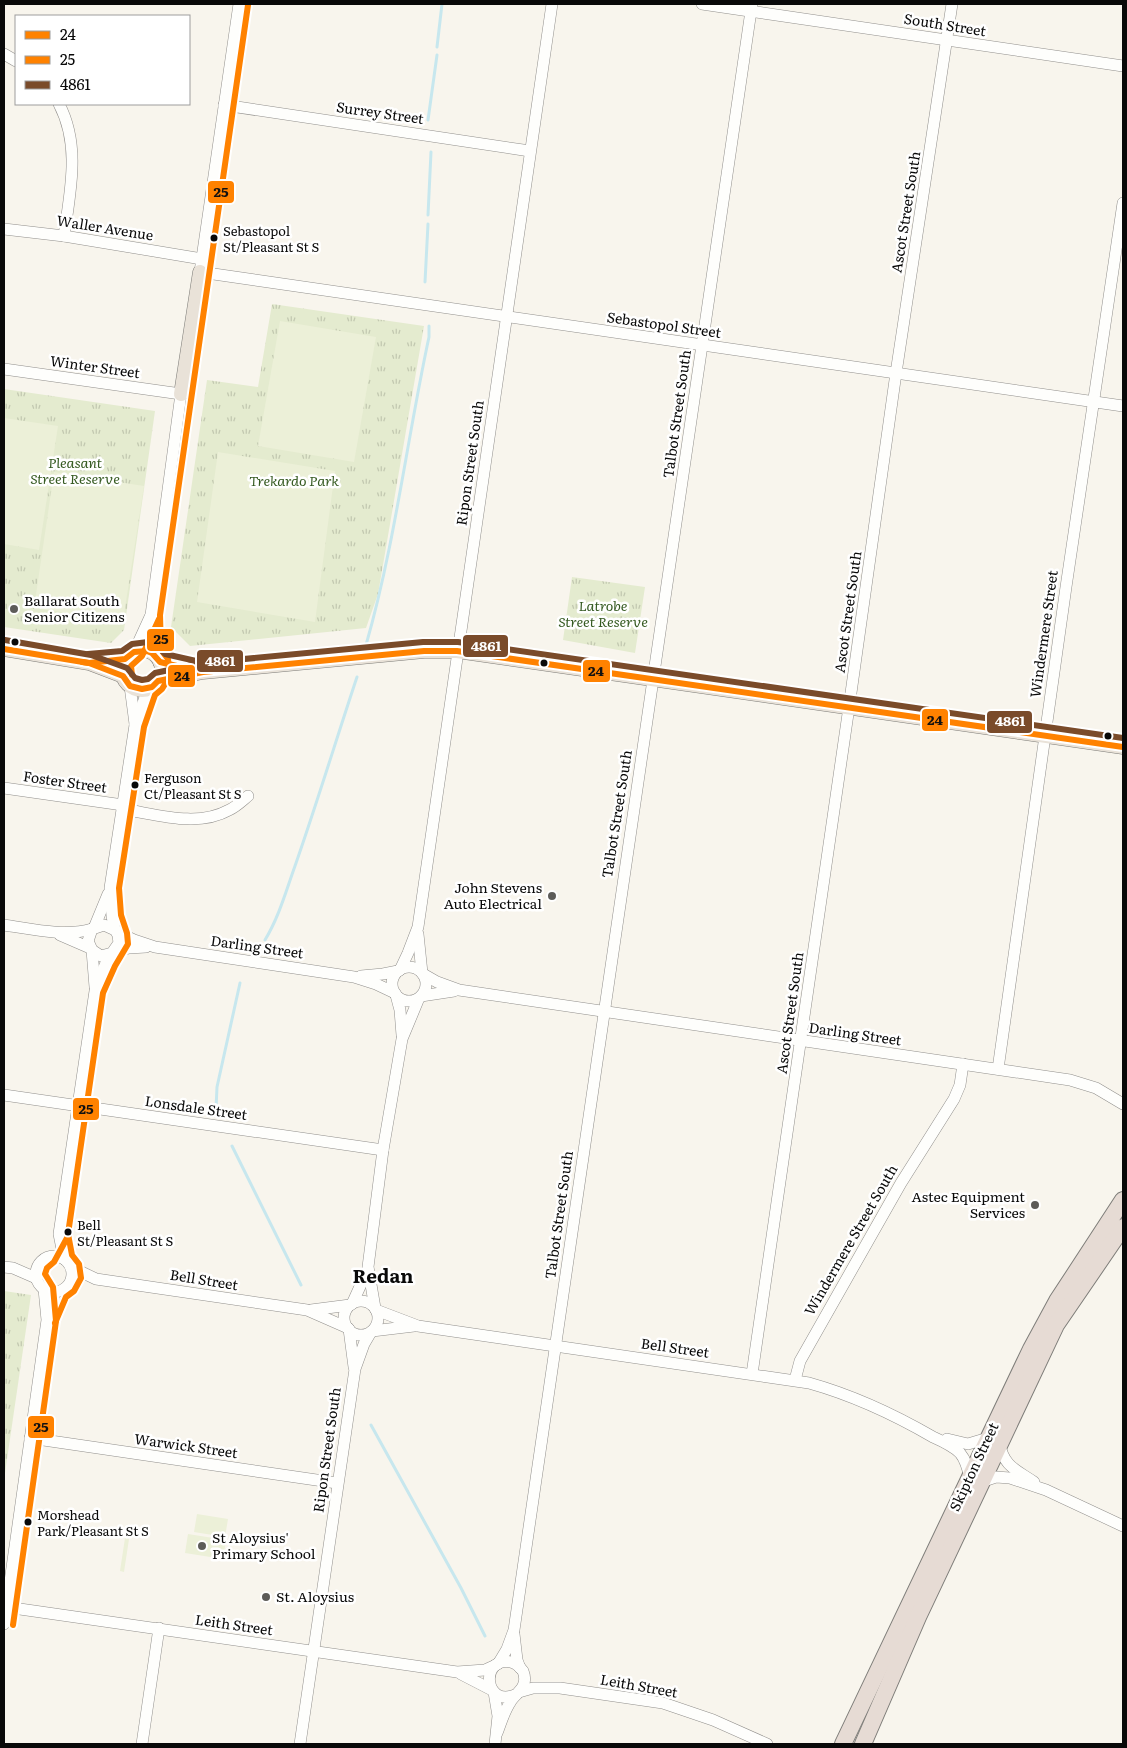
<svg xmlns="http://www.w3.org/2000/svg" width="1127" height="1748" font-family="Literata,serif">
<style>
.park{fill:url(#park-tufts)}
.pitch{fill:#ecf0d8}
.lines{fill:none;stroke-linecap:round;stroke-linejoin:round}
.stream{stroke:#c7e7ee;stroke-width:3}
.minor-casing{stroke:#918f8c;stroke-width:12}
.major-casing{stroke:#7e7d79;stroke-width:15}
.highway-casing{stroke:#7e7d79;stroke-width:18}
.minor{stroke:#fefefc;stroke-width:11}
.major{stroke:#e9e2d8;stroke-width:14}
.highway{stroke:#e6dbd4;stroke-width:16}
.bus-1-casing{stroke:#fff;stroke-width:10}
.bus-2-casing{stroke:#fff;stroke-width:10}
.bus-3-casing{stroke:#fff;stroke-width:10}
.bus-1{stroke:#ff8200;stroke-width:6}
.bus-2{stroke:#ff8200;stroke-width:6}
.bus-3{stroke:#7a4b2a;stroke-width:6}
.bus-dot{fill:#090909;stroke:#fff;stroke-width:2}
.poi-dot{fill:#5d5c59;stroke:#fff;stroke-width:2}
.labels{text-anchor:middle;stroke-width:5;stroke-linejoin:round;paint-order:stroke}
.bus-label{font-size:13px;fill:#090909;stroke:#fff;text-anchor:start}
.street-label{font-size:14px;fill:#090909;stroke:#fff}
.park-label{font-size:14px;font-style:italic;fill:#355a21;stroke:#fff}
.poi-label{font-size:14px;fill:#090909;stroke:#fff;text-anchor:start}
.district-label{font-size:19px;font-weight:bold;fill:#090909;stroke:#fff}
.line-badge{stroke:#fff;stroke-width:2}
.badge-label{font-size:14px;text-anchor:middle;font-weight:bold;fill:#fff}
.pale-badge-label{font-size:14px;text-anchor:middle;font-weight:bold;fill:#111}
</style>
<defs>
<pattern id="park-tufts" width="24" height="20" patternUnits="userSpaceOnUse" patternTransform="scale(1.25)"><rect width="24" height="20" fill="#e4ebcf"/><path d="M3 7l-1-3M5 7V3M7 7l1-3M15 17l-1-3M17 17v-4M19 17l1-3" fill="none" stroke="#c2c8b0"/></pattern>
</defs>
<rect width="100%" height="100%" fill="#f8f5ed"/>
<g class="park">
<path d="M272,304l152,22 -46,268 -12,34 -176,18 -19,-19 36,-247 51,7z"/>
<path d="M4,389l151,22 -31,219 -13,13 -107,-16z"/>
<path d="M572,577l73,10 -10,66 -72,-13z"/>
<path d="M4,1291l27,4 -27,185z"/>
</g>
<g class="pitch">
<path d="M280,321l96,16 -22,125 -96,-16z"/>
<path d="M4,418l54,8 -19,124 -35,-6z"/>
<path d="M218,452l117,19 -20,151 -118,-20z"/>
<path d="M54,472l90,14 -21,135 -89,-13z"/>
<path d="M197,1514l31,5 -3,18 -31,-5z"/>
<path d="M188,1534l38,6 -3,19 -38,-6z"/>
<path d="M125,1538l4,1 -5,33 -4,-1z"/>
</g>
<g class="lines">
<g class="stream">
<path d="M437,47l5,-43"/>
<path d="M428,120l9,-65"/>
<path d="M428,215l3,-63"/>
<path d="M425,282l3,-58"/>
<path d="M366,645c29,-101 41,-206 63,-308v-11"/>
<path d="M265,940c14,-23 21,-49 30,-74 22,-63 41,-126 62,-189"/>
<path d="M216,1109l1,-22 23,-104"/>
<path d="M232,1146l69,139"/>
<path d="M371,1425l90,163 24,48"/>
</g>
<g class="minor-casing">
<g id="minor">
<path d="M239,4l-39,268 923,134"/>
<path d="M702,4l421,62"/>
<path d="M4,54l12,7"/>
<path d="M59,104c22,42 11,88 5,132"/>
<path d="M224,105l306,46"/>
<path d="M4,229l60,7 138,23"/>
<path d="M4,369l177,25 -30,221 1,38"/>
<path d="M134,652l16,-35"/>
<path d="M130,686l5,38"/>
<path d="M4,788l119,17"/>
<path d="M122,809c34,5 75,19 107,1 7,-3 13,-9 19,-14"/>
<path d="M4,925c28,4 60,12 88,4"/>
<path d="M94,928l14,-34"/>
<path d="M115,930l-11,-5 -12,4 -4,12 4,9 9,6 11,-3 7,-10 -1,-8 -3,-5 -3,-14 -2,-28 25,-163 13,-36"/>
<path d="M117,932l17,8 21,7 199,30 22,7 19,9"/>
<path d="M418,934l4,39"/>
<path d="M60,935l30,13"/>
<path d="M92,950l3,37"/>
<path d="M114,952l15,-4 17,-1"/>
<circle cx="409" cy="984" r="17"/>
<path d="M400,970l8,-17 10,-26 134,-923"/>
<path d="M423,974l14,8 22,8 611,90 26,8 27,16"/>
<path d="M361,976l22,-2 15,-3"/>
<path d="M396,995l4,15 2,25"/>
<path d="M421,996l33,-5"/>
<path d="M998,1069l68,-482 57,-384"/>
<path d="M4,1095l379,55"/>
<circle cx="54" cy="1274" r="18"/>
<path d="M64,1259l-5,-25 36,-243 10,-26 7,-12"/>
<path d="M4,1267l9,1 23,10"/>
<path d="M71,1267l25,12 211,31 41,18"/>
<circle cx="361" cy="1318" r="17"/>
<path d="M352,1304l16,-35"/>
<path d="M375,1308l-7,-41 15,-117 19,-111 17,-41"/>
<path d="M311,1310l39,-5"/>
<path d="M376,1310l42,16 391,57c43,12 86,32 124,54 9,4 20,9 27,16 6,7 8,16 10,25"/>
<path d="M349,1329l5,38"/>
<path d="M372,1331l42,-5"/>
<path d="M752,1374l97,-667 47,-334 56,-369"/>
<path d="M795,1380l5,-19 101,-178 53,-84 6,-14 3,-21"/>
<path d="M30,1438l307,45"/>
<path d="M947,1439l21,5 20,-6"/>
<path d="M999,1442c5,25 16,27 35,40"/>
<path d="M981,1482l15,-5 14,1 36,12 77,36"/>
<path d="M6,1607l451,65 28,-2 11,-5"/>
<path d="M4,1624l43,-304 -3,-31"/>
<path d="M514,1634l3,26 3,8"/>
<path d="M498,1664l9,-15 7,-19c80,-542 156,-1085 238,-1626"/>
<path d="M461,1674l31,16"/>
<path d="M494,1692l4,24 -3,28"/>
<path d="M519,1692l14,-4h27l103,15 50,17 54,24"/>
<path d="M497,1733c4,-10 7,-22 14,-32 3,-5 9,-9 12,-15 2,-4 2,-10 0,-15 -3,-4 -7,-8 -12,-9 -32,-6 -27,48 6,32"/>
<path d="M142,1744l17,-116"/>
<path d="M300,1744l55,-375 9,-25 7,-12"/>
</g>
</g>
<g class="major-casing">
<g id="major">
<path d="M181,394l19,-122"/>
<path d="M4,649l85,14 34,13"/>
<circle cx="142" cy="670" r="20"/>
<path d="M160,662l38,9"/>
<path d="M158,681l45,-9 221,-21h33l666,96"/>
</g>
</g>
<g class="highway-casing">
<g id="highway">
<path d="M843,1744l188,-395 26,-48 66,-101"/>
<path d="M863,1744l55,-127 138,-292 67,-98"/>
</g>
</g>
<use href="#minor" class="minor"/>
<use href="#major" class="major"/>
<use href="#highway" class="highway"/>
<g class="bus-1-casing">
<g id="bus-1">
<path d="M4,649l85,14 34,13 7,10 12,3 10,-2 6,-6 45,-9 221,-21h33l666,96"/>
<path d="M82,662l7,1 36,-4 9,-7 13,-1 5,2 8,9 42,10"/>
</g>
</g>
<g class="bus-2-casing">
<g id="bus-2">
<path d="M132,675l-1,-9 11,-10 17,-37"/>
<path d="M55,1323l11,-26 8,-6 7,-13 -2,-14 -7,-9 -4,-21 35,-241 12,-27 13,-22 -1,-11 -6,-18 -2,-27 25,-161 11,-32 7,-6 8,-13 -2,-17 -7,-9 -1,-35 88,-610"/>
<path d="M13,1625l43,-304 -3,-34 -8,-13 2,-6 7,-6 13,-24"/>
</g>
</g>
<g class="bus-3-casing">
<g id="bus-3">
<path d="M5,640l86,15 36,13 8,10 7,2 6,-1 7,-6 47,-10 221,-21h35l665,96"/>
<path d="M88,654l34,-3 10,-7 16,-2 9,4 8,8 40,9"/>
</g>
</g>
<use href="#bus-1" class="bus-1"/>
<use href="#bus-2" class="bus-2"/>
<use href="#bus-3" class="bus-3"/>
</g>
<g class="bus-dot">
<circle cx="214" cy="238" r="4.5"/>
<circle cx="15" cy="642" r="4.5"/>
<circle cx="544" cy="663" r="4.5"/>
<circle cx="1108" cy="736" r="4.5"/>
<circle cx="135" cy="785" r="4.5"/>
<circle cx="68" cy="1232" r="4.5"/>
<circle cx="28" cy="1522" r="4.5"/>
</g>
<g class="poi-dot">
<circle cx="14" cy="609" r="5"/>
<circle cx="552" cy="896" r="5"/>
<circle cx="1035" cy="1205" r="5"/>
<circle cx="202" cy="1546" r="5"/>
<circle cx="266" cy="1597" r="5"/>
</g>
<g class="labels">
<g class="bus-label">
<text x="223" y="236">Sebastopol<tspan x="223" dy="16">St/Pleasant St S</tspan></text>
<text x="144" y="783">Ferguson<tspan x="144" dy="16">Ct/Pleasant St S</tspan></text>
<text x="77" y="1230">Bell<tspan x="77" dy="16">St/Pleasant St S</tspan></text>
<text x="37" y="1520">Morshead<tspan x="37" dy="16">Park/Pleasant St S</tspan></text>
</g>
<g class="street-label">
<text transform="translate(945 25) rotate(9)" y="5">South Street</text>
<text transform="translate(380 113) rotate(8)" y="5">Surrey Street</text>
<text transform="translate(906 212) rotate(-81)" y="5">Ascot Street South</text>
<text transform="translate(105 228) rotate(9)" y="5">Waller Avenue</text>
<text transform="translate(664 325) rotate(8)" y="5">Sebastopol Street</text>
<text transform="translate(95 367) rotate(8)" y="5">Winter Street</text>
<text transform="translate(677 414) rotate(-82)" y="5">Talbot Street South</text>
<text transform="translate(470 463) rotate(-82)" y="5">Ripon Street South</text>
<text transform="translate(848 612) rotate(-82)" y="5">Ascot Street South</text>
<text transform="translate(1044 634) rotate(-82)" y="5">Windermere Street</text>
<text transform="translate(65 782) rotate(8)" y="5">Foster Street</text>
<text transform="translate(617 814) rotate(-81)" y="5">Talbot Street South</text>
<text transform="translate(257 947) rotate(8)" y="5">Darling Street</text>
<text transform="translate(790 1013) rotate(-82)" y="5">Ascot Street South</text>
<text transform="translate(855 1034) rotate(8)" y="5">Darling Street</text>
<text transform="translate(196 1108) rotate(8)" y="5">Lonsdale Street</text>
<text transform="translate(559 1215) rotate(-82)" y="5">Talbot Street South</text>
<text transform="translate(851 1240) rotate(-60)" y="5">Windermere Street South</text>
<text transform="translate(204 1280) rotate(9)" y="5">Bell Street</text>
<text transform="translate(675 1348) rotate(8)" y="5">Bell Street</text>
<text transform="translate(186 1446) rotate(8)" y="5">Warwick Street</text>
<text transform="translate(327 1450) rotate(-82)" y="5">Ripon Street South</text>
<text transform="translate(974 1467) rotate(-65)" y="5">Skipton Street</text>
<text transform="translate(234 1625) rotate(8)" y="5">Leith Street</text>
<text transform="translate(639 1686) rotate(10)" y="5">Leith Street</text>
</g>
<g class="park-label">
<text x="75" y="468">Pleasant<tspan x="75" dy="16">Street Reserve</tspan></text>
<text x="294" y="486">Trekardo Park</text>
<text x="603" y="611">Latrobe<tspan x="603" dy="16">Street Reserve</tspan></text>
</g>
<g class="poi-label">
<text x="24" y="606">Ballarat South<tspan x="24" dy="16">Senior Citizens</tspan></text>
<text x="542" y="893" text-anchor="end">John Stevens<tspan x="542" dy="16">Auto Electrical</tspan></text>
<text x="1025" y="1202" text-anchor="end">Astec Equipment<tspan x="1025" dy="16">Services</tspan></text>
<text x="212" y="1543">St Aloysius'<tspan x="212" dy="16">Primary School</tspan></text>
<text x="276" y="1602">St. Aloysius</text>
</g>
<g class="district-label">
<text x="383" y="1283">Redan</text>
</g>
</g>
<g class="line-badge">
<rect x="207" y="180" width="28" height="24" rx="5" fill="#ff8200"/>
<rect x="146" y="628" width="29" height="24" rx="5" fill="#ff8200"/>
<rect x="462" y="634" width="47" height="24" rx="5" fill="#7a4b2a"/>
<rect x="196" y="649" width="48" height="24" rx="5" fill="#7a4b2a"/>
<rect x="582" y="659" width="29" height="24" rx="5" fill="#ff8200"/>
<rect x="167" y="664" width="29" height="24" rx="5" fill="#ff8200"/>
<rect x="921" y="708" width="28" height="24" rx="5" fill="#ff8200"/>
<rect x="986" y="710" width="47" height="24" rx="5" fill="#7a4b2a"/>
<rect x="72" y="1097" width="28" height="24" rx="5" fill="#ff8200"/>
<rect x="27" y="1415" width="28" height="24" rx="5" fill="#ff8200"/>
</g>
<g class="badge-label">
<text x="486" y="651">4861</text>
<text x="220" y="666">4861</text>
<text x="1010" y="726">4861</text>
</g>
<g class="pale-badge-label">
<text x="221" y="197">25</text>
<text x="161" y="644">25</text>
<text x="596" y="676">24</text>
<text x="182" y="681">24</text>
<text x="935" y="725">24</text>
<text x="86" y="1114">25</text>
<text x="41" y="1432">25</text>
</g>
<rect width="1127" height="1748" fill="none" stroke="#090909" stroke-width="10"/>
<rect x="15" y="15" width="175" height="90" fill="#ffffff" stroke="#9d9d9d"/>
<rect x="25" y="31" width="25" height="8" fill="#ff8200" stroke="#9d9d9d"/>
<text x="60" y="40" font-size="15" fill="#090909">24</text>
<rect x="25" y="56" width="25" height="8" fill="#ff8200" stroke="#9d9d9d"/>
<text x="60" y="65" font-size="15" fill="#090909">25</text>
<rect x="25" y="81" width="25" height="8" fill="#7a4b2a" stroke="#9d9d9d"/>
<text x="60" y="90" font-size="15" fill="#090909">4861</text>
</svg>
